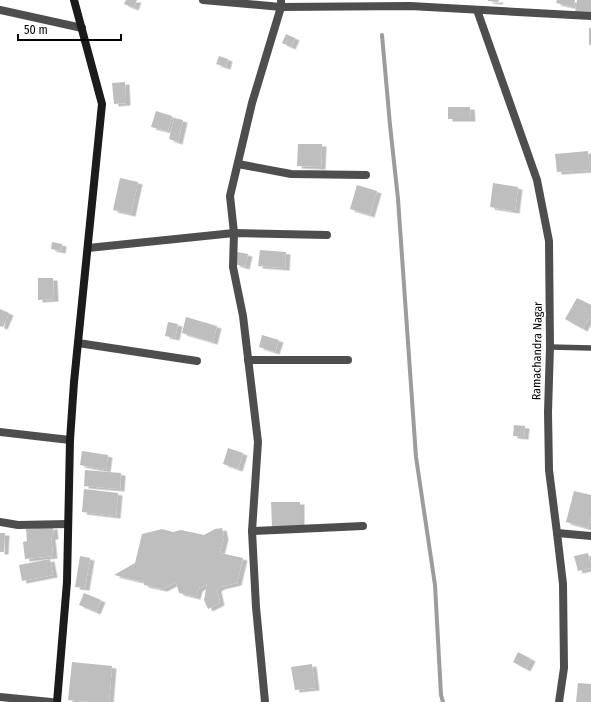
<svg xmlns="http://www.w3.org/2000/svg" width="591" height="702" font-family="'Fira Sans Condensed',sans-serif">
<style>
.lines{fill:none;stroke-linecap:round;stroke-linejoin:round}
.stream{stroke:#9c9c9c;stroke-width:4}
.building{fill:#bebebe;filter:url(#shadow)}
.lane{stroke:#4e4e4e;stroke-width:5.5}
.street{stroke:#4e4e4e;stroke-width:8}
.secondary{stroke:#1b1b1b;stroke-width:8}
.labels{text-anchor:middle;stroke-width:4;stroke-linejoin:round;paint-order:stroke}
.street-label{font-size:12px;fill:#000;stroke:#fff}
</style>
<defs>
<filter id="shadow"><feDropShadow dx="4.5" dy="2.5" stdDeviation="0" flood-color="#0004"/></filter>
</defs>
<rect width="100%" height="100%" fill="#fff"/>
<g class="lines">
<path class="stream" d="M382,35l8,90 8,74 18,258 19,128 6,110 2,7"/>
</g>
<g class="building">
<path d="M126,0h11l-3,8 -10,-4z"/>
<path d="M488,0h11l-1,2 -10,-1z"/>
<path d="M557,0h18l-1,7 -18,-4z"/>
<path d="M577,0h14v14l-16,-1z"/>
<rect x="589" y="28" width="2" height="17"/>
<path d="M286,34l9,4 -4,9 -9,-4z"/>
<path d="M219,56l9,3 -2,8 -10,-3z"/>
<path d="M125,82l1,21 -12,1 -2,-21z"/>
<path d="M448,107h22l1,12h-23z"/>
<path d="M156,111l16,5 -4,15 -17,-4z"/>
<path d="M174,118l9,2 -5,22 -9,-3z"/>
<path d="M298,144h24l-1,23 -24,-1z"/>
<path d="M588,151l2,19 -33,2 -2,-18z"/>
<path d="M120,178l18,4 -7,32 -18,-4z"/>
<path d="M493,183l25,4 -3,24 -25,-4z"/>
<path d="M357,185l20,6 -7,24 -20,-6z"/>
<path d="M52,242l10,2 -1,7 -10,-2z"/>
<path d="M260,250l26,2 -1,16 -27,-2z"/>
<path d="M237,252l11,2 -3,13 -10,-3z"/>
<path d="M38,278h15l1,21 -16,1z"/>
<path d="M577,298l14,7v9l-8,15 -18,-10z"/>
<path d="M0,309l9,4 -6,14 -3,-1z"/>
<path d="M186,317l31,9 -4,16 -31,-9z"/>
<path d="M168,322l10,2 -3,14 -10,-2z"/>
<path d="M262,335l17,5 -4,12 -16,-5z"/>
<path d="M514,425l11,1 -1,11 -11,-1z"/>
<path d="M228,448l15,5 -5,16 -15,-5z"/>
<path d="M82,451l26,4 -2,15 -26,-5z"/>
<path d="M85,470l36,3 -1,16 -36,-3z"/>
<path d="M84,489l34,4 -2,23 -34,-4z"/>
<path d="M574,491l17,4v21l-3,12 -22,-6z"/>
<path d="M271,502h29v23l-28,1z"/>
<path d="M53,527l1,10h-3l2,19 -28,3 -2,-17 4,-1 -1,-12z"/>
<path d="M222,528l2,9 -4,16 23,5 -6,25 -17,4 -3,2 3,14 -12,6 -4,-9 3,-16 -9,5 -2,8 -17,-4 -3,-11 -13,7 -19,-4 -1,-6 -3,2 -26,-6 21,-12 7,-29 20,-5 11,3 8,-2 23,5 11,-6z"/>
<path d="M0,533h5l-1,19h-4z"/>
<path d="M588,553l3,11v4l-13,3 -4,-15z"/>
<path d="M80,556l10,2 -5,30 -10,-1z"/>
<path d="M50,559l3,16 -31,6 -3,-16z"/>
<path d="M84,593l17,7 -5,12 -17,-7z"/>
<path d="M518,652l13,7 -5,10 -13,-7z"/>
<path d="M72,662l40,4 -3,36h-20l-21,-2z"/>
<path d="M312,664l3,24 -20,2 -4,-23z"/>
<path d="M578,683l13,1v18h-15z"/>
</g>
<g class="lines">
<path class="lane" d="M550,347l41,1"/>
<g class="street">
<path d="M203,0l78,7 129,-1 181,10"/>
<path d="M0,10l82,18"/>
<path d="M477,10l60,170 12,61 1,106 -2,65 1,58 8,63 6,51 1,84 -5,34"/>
<path d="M238,164l53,10 75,1"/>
<path d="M88,248l146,-15 93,2"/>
<path d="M78,343l119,18"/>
<path d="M248,360h100"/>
<path d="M0,432l70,8"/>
<path d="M0,522l18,3 50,-1"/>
<path d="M252,531l111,-5"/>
<path d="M557,533l34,3"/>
<path d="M0,697l51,5"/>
<path d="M265,702l-9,-95 -4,-76 6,-89 -15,-126 -10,-49 1,-34 -4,-37 22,-93 29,-96v-7"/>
</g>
<path class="secondary" d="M57,702l10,-120 3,-142 4,-58 28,-278 -28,-104"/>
</g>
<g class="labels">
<g class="street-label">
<text transform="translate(537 351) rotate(-89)" y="4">Ramachandra Nagar</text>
</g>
</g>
<path d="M18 34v6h103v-6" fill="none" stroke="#000000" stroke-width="2"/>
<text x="24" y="34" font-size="12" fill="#000000" stroke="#ffffff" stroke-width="3" paint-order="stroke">50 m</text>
</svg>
